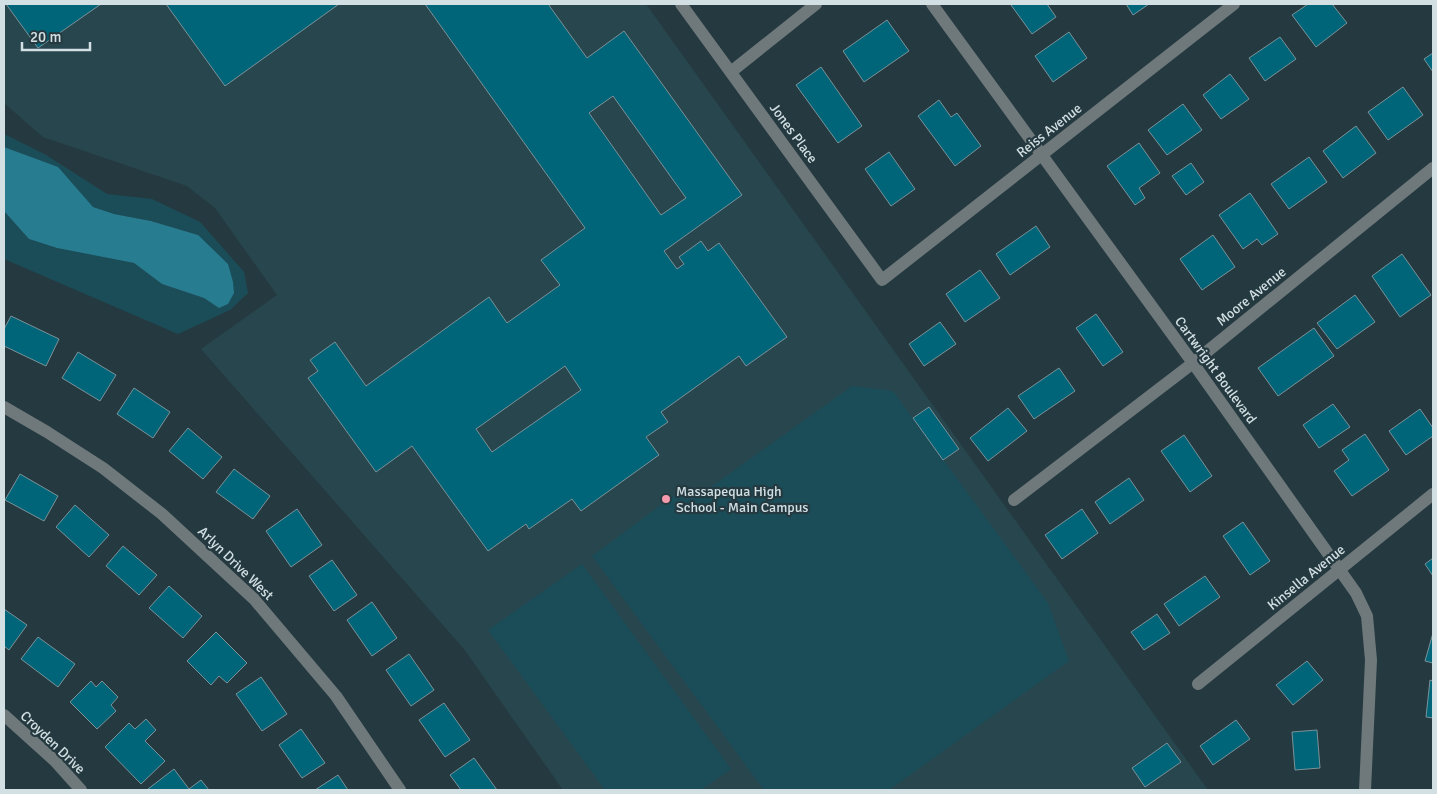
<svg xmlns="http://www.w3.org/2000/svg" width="1437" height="794" font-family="Signika,sans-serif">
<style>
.built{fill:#28464e}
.green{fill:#1b4d59}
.water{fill:#287c90}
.building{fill:#006578;stroke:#7b9299;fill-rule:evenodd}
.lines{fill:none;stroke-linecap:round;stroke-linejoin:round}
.minor{stroke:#6f797b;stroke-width:12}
.poi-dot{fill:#f39aac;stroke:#253a40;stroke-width:2}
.labels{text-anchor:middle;stroke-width:4.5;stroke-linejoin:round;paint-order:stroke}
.street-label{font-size:14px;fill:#d3e0e3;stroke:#253a40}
.poi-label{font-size:14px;fill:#d3e0e3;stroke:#253a40;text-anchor:start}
</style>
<rect width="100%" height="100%" fill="#253a40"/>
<path class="built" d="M4,4h642l562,786h-645l-99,-141 -263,-300 76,-54 -62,-87 -28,-22 -144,-49 -39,-34z"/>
<g class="green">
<path d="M4,134l42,21 61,39 45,5 48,23 44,50 4,21 -18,17 -52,24 -174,-75v-48l25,28 28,9 77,15 28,21 42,14 15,10 -21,-73 -47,-14 -37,-7 -21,-7 -68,-52 -21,-8z"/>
<path d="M852,386l41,5 155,212 21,58 -180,129h-125l-172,-234 81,-60 35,-7z"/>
<path d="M582,564l149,205 -30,21h-96l-117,-160z"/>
</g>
<path class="water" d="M4,147l54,20 35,40 21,7 37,7 47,14 30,29 5,18 1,11 -6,11 -9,4 -15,-10 -42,-14 -28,-21 -77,-15 -28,-9 -25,-28z"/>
<g class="building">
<path d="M6,4h95l-63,44z"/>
<path d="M166,4h173l-114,82z"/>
<path d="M425,4h123l39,54 37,-27 118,164 -78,56 13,18 7,-5 -5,-7 22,-16 7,10 11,-8 68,94 -41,29 -7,-10 -78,56 7,10 -22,15 13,18 -78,56 -9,-12 -43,30 -3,-5 -38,27 -76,-105 -36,26 -68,-94 10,-7 -8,-11 25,-18 31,44 123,-89 18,26 53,-38 -19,-25 44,-32zM613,96l73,102 -25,17 -72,-102zM565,366l16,24 -89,62 -16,-23z"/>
<path d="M1012,4h35l9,13 -24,17 -21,-29z"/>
<path d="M1126,4h23l-16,11z"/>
<path d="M1308,4h24l15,19 -31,24 -24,-32z"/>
<path d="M887,20l22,31 -45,31 -21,-31z"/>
<path d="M1069,32l18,26 -34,24 -18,-26z"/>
<path d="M1280,37l16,22 -31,22 -16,-23z"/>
<path d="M1433,53v19l-9,-13z"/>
<path d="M821,67l41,59 -24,17 -42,-58z"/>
<path d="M1230,74l19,25 -28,20 -18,-24z"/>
<path d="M1403,87l20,28 -35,25 -20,-28z"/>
<path d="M939,100l12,17 6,-4 24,33 -26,20 -37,-50z"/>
<path d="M1183,104l19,26 -35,25 -19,-25z"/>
<path d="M1356,126l20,27 -33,25 -20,-27z"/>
<path d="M1139,143l21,30 -21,15 6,10 -10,7 -28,-39z"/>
<path d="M889,152l26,37 -24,17 -26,-37z"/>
<path d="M1309,157l18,25 -38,27 -18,-25z"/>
<path d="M1191,163l13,19 -18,13 -14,-19z"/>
<path d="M1250,193l28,41 -16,11 -5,-6 -14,10 -24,-34z"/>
<path d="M1036,226l14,21 -40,28 -14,-21z"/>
<path d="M1213,235l22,32 -33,23 -22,-31z"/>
<path d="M1402,254l29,41 -31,22 -28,-41z"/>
<path d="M980,270l20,28 -35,24 -19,-28z"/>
<path d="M1355,295l20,27 -38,27 -20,-26z"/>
<path d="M1096,314l27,38 -20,14 -27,-38z"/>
<path d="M11,316l48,23 -13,27 -42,-20v-17z"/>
<path d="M940,322l16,22 -32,22 -15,-22z"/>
<path d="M1314,328l20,28 -56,40 -20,-28z"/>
<path d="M78,352l38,23 -16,26 -38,-23z"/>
<path d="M1059,368l16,23 -41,28 -16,-23z"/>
<path d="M134,388l36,24 -17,26 -36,-24z"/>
<path d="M1333,404l17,23 -31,21 -16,-23z"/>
<path d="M929,407l30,42 -16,11 -30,-42z"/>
<path d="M1008,408l19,23 -39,30 -18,-23z"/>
<path d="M1420,409l13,19v8l-27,19 -17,-24z"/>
<path d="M188,428l34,29 -19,22 -34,-28z"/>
<path d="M1365,434l24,36 -37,26 -18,-25 15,-11 -7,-10z"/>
<path d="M1184,435l28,41 -22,16 -29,-41z"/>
<path d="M234,469l36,27 -17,23 -37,-27z"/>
<path d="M20,474l38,22 -14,25 -39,-21z"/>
<path d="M1129,478l15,22 -34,24 -15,-22z"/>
<path d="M75,505l34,30 -20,22 -33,-30z"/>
<path d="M297,509l25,36 -31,22 -25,-36z"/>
<path d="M1082,509l16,24 -36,26 -17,-24z"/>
<path d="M1243,522l27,39 -20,14 -27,-39z"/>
<path d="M123,546l34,29 -18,20 -33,-29z"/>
<path d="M1433,558v18l-8,-12z"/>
<path d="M332,560l25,35 -23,16 -25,-35z"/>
<path d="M1205,576l15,21 -41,29 -15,-22z"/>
<path d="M169,586l33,30 -19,22 -34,-30z"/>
<path d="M372,602l25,36 -25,18 -25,-36z"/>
<path d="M4,609l23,16 -18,25 -5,-4z"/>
<path d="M1157,614l13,19 -26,17 -13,-18z"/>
<path d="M216,632l31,31 -20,20 -8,-7 -8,9 -24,-24z"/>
<path d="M1433,633v30l-8,-2z"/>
<path d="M38,637l37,27 -17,23 -37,-28z"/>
<path d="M409,654l25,36 -23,16 -25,-36z"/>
<path d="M1307,661l16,19 -30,25 -17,-20z"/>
<path d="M261,677l26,37 -25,17 -26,-37z"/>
<path d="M1430,680l3,1v37l-7,-1z"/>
<path d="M91,681l5,6 6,-6 16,16 -7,8 5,6 -19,18 -27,-27z"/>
<path d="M444,703l26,37 -25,17 -26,-37z"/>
<path d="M146,719l10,11 -11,11 20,20 -24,23 -36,-37 24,-24 6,6z"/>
<path d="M1236,720l14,19 -37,26 -13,-19z"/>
<path d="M301,729l24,34 -23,15 -23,-33z"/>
<path d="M1317,730l3,38 -25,2 -3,-38z"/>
<path d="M1167,743l14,19 -36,25 -13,-19z"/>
<path d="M474,758l23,32h-36l-11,-15z"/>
<path d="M174,769l15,20 12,-9 8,10h-60l-1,-1z"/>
<path d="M338,775l10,15h-33z"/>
</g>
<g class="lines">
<g class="minor">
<path d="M681,4l201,276 352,-276"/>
<path d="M932,4l261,359 163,230 11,23 4,44 -6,130"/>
<path d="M732,71l84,-67"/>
<path d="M4,407l43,25 56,36 59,46 92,85 82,97 64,94"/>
<path d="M1014,500l179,-137 240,-195"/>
<path d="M1198,684l235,-190"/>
<path d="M4,715l51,46 26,29"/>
</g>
</g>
<circle class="poi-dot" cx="666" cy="499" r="5"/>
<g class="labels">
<g class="street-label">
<text transform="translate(1049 130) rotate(-38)" y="5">Reiss Avenue</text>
<text transform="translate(794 133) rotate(54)" y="5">Jones Place</text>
<text transform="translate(1251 296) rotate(-39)" y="5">Moore Avenue</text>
<text transform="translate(1216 370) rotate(54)" y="5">Cartwright Boulevard</text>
<text transform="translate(236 563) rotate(44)" y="5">Arlyn Drive West</text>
<text transform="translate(1306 577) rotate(-39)" y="5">Kinsella Avenue</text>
<text transform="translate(53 742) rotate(44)" y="5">Croyden Drive</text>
</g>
<g class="poi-label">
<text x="676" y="496">Massapequa High<tspan x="676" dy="16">School - Main Campus</tspan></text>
</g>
</g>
<rect width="1437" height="794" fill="none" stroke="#d3e0e3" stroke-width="10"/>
<path d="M22 42v8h68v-8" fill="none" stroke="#d3e0e3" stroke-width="2.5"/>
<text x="30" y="42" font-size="15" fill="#d3e0e3" stroke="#253a40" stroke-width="4" paint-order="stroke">20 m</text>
</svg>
